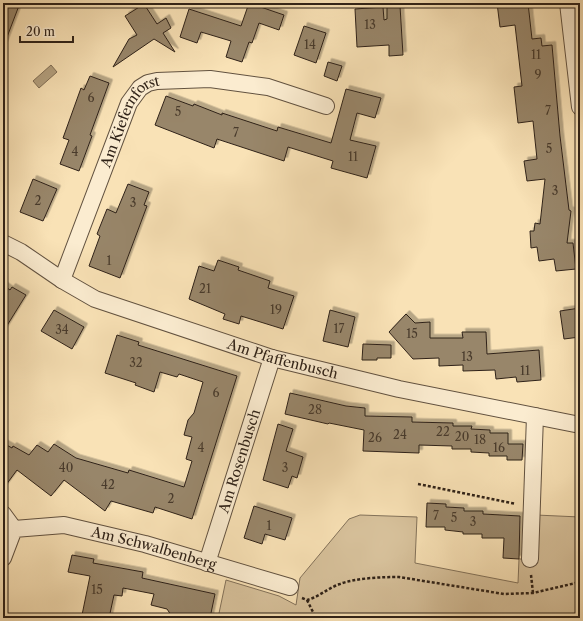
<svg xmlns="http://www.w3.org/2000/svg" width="583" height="621" font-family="'Libre Caslon Text',serif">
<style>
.green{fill:#d7c19b;stroke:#83725a}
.water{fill:#b4a180;stroke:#7f6e56}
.building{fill:#98866a;stroke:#2f2218;filter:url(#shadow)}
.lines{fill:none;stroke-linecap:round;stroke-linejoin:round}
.street-casing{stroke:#625240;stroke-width:18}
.path{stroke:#2f2218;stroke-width:2.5;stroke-dasharray:3 2;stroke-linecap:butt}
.street{stroke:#fbecd0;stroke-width:16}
.labels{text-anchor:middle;stroke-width:3;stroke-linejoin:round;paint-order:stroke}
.number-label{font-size:12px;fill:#493b2c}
.street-label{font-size:14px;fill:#2f2218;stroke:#fbecd0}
</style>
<defs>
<filter id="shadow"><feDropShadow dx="3.5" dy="-3.5" stdDeviation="0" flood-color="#0004"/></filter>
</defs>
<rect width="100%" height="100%" fill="#f9e2b6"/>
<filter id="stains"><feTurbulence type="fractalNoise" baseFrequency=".005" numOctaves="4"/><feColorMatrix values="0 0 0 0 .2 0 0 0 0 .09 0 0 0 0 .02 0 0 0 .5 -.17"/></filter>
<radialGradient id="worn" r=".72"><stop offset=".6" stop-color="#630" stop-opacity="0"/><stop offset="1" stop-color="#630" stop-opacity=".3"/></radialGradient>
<path class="green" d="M360,515l57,2 -2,46 103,20 1,-24h16l1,-44 44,2v101h-362l8,-38 53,16 17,9 4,-27 49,-59z"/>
<path class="water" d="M51,65l6,7 -18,16 -6,-7z"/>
<g class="building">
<path d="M3,3h17l-16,42h-1z"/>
<path d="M249,3l35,12 -5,15 -20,-7 -7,20 -3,-1 -7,20 -16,-5 5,-16 -30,-9 -4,11 -17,-6 9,-28 52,17z"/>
<path d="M497,3h31l4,36 9,-1 1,8 10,-1 8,91 9,74 2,1 -4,32h6l3,26 -20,2 -2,-12 -15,2 -2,-14 -6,1 -1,-17h4l1,-8 5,1 5,-45 -18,2 -3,-20 13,-2 -4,-38 -15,2 -4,-36 8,-1 -7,-61 -15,2z"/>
<path d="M144,4l13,20 9,-6 5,10 -8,5 12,19 -21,-13 -41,28 16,-28 8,-4 -12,-19z"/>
<path d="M387,6h13l3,49 -14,1v-11l-32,2 -2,-38 28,-2 1,13 3,-1z"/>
<path d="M304,26l22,7 -10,30 -22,-8z"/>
<path d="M328,62l14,4 -5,15 -13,-5z"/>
<path d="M90,76l19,7 -19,52 2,1 -13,35 -19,-7 9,-24 -6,-2 18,-50 3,2z"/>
<path d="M346,89l35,9 -6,20 -18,-5 -7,27 26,6 -9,32 -36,-10 2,-7 -45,-14 -4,14 -67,-22 -3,9 -59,-23 11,-29 27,10 1,-2 28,11v-2l55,18 1,-4 53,16z"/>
<path d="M33,179l24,10 -14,32 -23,-9z"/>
<path d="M128,184l21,8 -5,13 3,1 -27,72 -31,-12 11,-30 -3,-2 10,-25 9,4z"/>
<path d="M218,260l21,7 -1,3 32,11 -2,7 26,8 -11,33 -42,-13 -2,8 -16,-5 2,-5 -36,-15 10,-33 15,5z"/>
<path d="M3,285l7,5 2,-3 14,8 -23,37z"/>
<path d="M580,308v29l-16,2 -4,-28z"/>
<path d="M54,310l30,17 -12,22 -31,-18z"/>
<path d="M330,310l25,7 -7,30 -25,-6z"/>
<path d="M406,314l9,9 15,-1v16h33l-1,-6h24l1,22 52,-4 2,30 -24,2 -1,-5 -20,2 -1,-9 -32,1v-6l-24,1v-8l-26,1 -24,-27z"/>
<path d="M117,335l22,7 -1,3 99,31 -45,143 -37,-12 -2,6 -42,-12 -6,10 -41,-31 -13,16 -34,-26 -14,19v-46l9,5 1,-2 16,9 8,-10 11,7 6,-8 22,14 52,15 1,-3 55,17 8,-26 -6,-2 6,-22 -8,-2 4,-15 6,-7 9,-31 -24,-8 -2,3 -17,-5 -6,20 -19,-7 1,-2 -31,-10z"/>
<path d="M363,344l28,1v13h-14v2h-15z"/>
<path d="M290,393l56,13 19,2v8l47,1v5l41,1v3h19l-1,3 19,1v3h18v11h15l-1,16h-15v-4h-18v-3l-18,-1v-3h-19v-3l-33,-1v8l-56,-2 1,-21 -35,-7 -1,1 -43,-10z"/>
<path d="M278,424l15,5 -7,22 17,6 -6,21 -5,-2 -4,12 -25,-8z"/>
<path d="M427,503l19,1v3l18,1v3h19v3l37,2 -1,43 -16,-1 1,-20h-22v-4h-19v-2l-18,-2v-3h-19z"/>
<path d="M254,506l38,12 -7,22 -20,-6 -3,10 -18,-6z"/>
<path d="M72,555l22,4 -1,4 50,9 -1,6 73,16 -5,24h-37l-6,-9 -16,-4 3,-11 -31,-6 -1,8 -8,-1 -5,23 -27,-3 8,-39 -22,-4z"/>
</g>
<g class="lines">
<g class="street-casing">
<g id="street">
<path d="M568,3l12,104"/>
<path id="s1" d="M3,243l18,9 41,28 33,19 177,59 127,31 181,36"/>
<path id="s2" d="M62,280l67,-177 11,-15 8,-5 9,-2 53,-2 58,8 58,19"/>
<path d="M3,514l11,15"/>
<path id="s3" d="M3,558l11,-29 50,-4 81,19 145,43"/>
<path d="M530,559l5,-143"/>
<path id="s4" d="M207,563l65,-205"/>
</g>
</g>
<g class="path">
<path d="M418,484l98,20"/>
<path d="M531,575l2,18"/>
<path d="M302,598l5,2c12,-3 21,-12 33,-16 15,-6 42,-7 59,-7l105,17 29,-1 47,-11"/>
<path d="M307,600l9,18"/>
</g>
<use href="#street" class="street"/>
</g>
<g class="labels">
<g class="number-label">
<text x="370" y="29">13</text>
<text x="310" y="49">14</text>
<text x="536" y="59">11</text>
<text x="538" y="79">9</text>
<text x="91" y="102">6</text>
<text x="548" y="115">7</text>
<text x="178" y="116">5</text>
<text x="236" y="137">7</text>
<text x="549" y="153">5</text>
<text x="75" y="156">4</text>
<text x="353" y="161">11</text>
<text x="555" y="195">3</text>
<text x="38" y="205">2</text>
<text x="133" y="207">3</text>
<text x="109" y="265">1</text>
<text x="205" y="293">21</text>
<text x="276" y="314">19</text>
<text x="339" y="333">17</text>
<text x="62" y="334">34</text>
<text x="412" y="338">15</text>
<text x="467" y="361">13</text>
<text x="136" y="367">32</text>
<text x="525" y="375">11</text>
<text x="216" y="397">6</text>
<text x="315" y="414">28</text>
<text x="443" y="436">22</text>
<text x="400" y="439">24</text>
<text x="462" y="441">20</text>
<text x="375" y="442">26</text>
<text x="480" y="444">18</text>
<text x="201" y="452">4</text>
<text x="499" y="452">16</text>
<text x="66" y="472">40</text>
<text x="285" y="472">3</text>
<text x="108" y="489">42</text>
<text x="171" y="503">2</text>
<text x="436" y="520">7</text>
<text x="454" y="522">5</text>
<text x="473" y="526">3</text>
<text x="269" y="530">1</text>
<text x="97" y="594">15</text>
</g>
<g class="street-label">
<text dy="5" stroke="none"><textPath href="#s2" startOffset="175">Am Kiefernforst</textPath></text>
<text dy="5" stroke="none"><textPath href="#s1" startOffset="305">Am Pfaffenbusch</textPath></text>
<text dy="5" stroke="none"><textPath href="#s4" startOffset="107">Am Rosenbusch</textPath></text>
<text dy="5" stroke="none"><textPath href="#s3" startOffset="174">Am Schwalbenberg</textPath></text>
</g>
</g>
<rect width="583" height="621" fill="none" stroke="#f9e2b6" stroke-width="16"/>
<rect x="4" y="4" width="575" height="613" fill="none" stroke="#2f2218" stroke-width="2"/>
<rect x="8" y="8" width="567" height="605" fill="none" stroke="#2f2218"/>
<path d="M20 36v6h53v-6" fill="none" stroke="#2f2218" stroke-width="2"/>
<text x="26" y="36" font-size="12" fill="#2f2218" stroke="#fbecd0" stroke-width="3" paint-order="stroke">20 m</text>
<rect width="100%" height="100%" filter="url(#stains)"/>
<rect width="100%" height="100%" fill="url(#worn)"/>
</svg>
